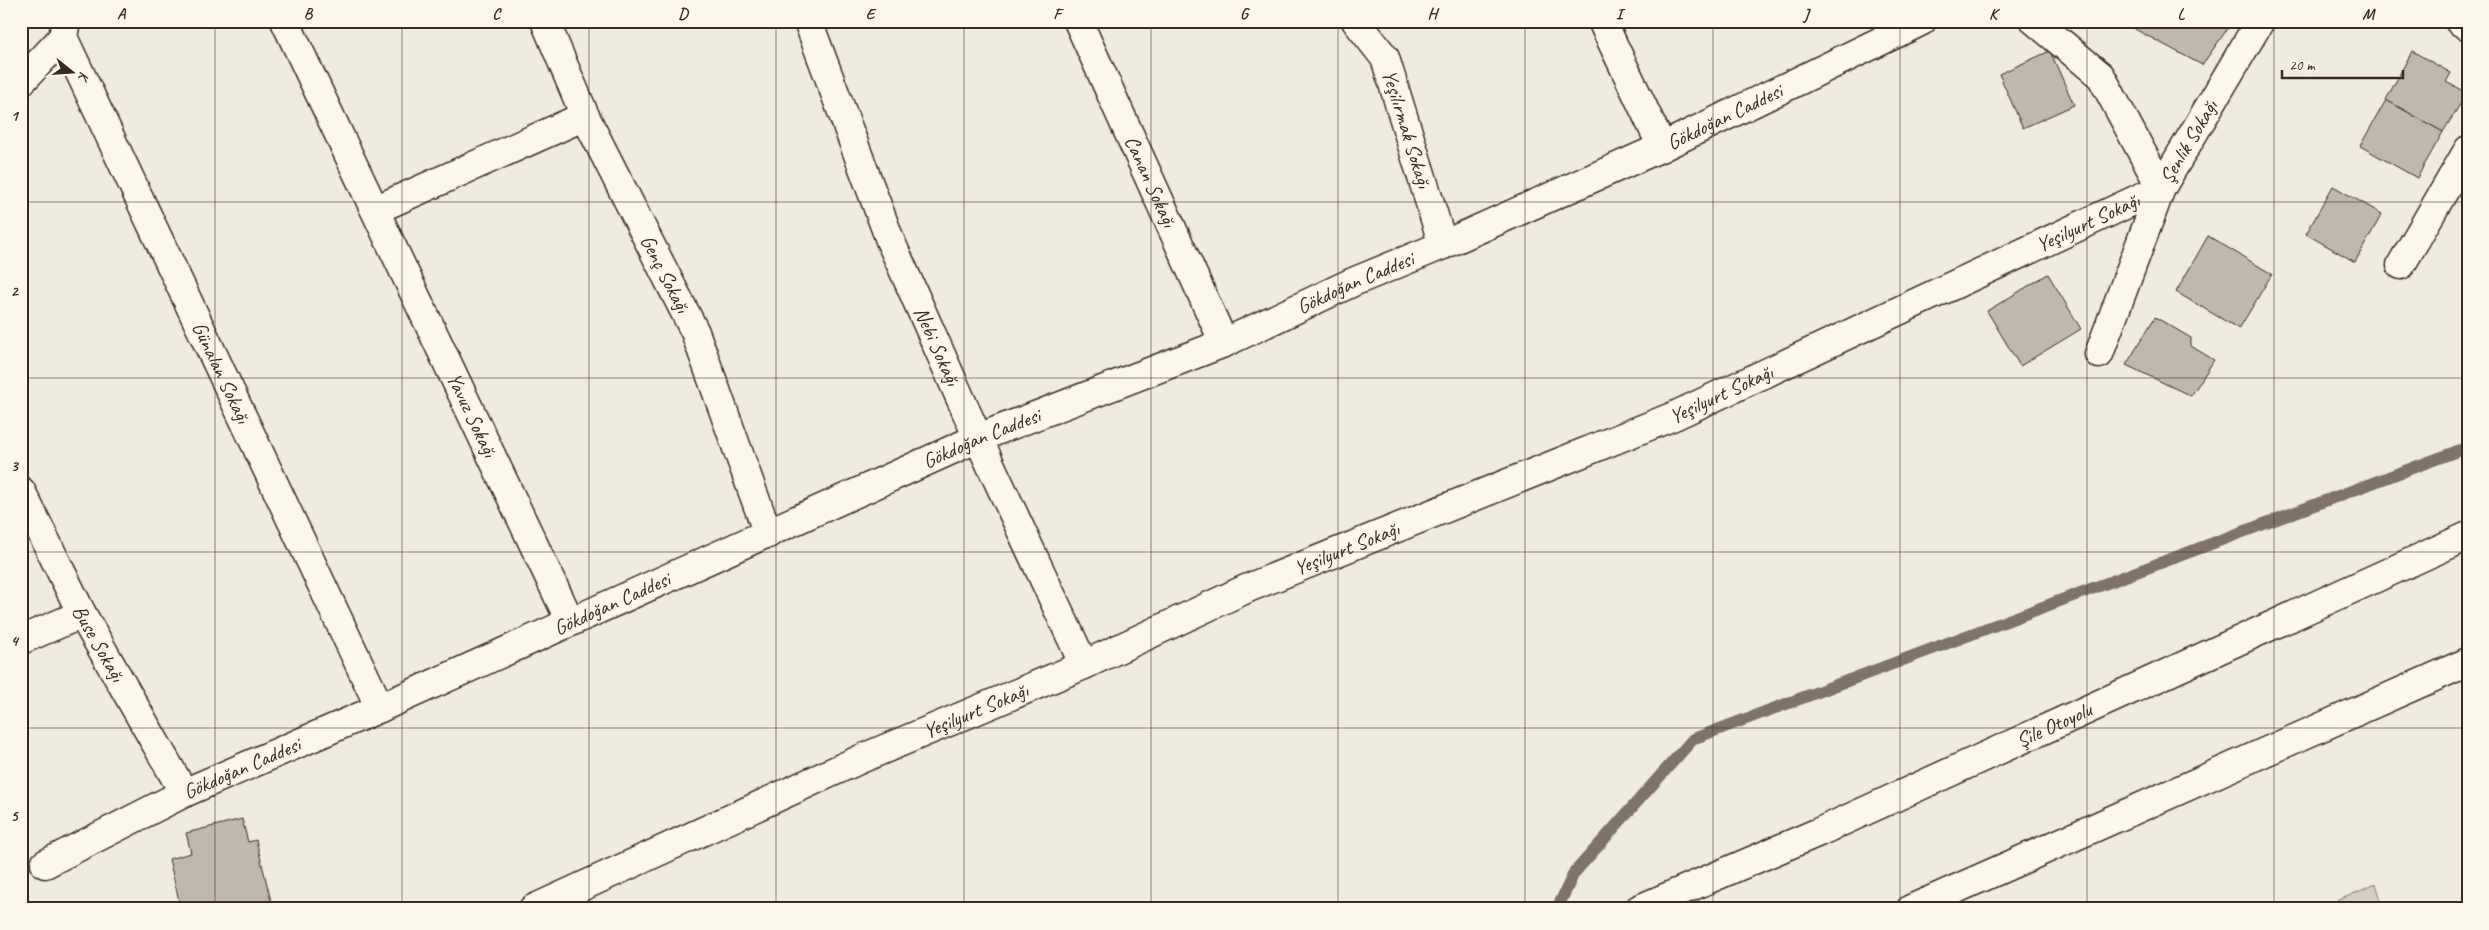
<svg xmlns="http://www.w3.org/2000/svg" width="2489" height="930" font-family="Caveat,sans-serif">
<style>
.green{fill:#d5cec3;stroke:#887c70}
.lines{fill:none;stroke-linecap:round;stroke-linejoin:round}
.stream{stroke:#7f7367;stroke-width:12}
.building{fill:#c0b8ad;stroke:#3b2a1e}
.minor-casing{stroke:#3b2a1e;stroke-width:31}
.highway-casing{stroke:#3b2a1e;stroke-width:31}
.minor{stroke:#fbf7ec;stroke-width:28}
.highway{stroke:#fbf7ec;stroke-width:28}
.grid{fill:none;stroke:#3b2a1e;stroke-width:1;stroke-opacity:0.55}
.labels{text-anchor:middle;stroke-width:5;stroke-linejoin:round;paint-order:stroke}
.street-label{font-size:21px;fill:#3b2a1e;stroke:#fbf7ec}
.neatline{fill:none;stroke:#3b2a1e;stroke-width:2}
.grid-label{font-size:16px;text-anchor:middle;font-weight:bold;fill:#3b2a1e}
</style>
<rect width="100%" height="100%" fill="#f0ebe0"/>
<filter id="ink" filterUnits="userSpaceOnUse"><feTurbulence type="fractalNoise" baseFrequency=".02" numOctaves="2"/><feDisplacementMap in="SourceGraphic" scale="10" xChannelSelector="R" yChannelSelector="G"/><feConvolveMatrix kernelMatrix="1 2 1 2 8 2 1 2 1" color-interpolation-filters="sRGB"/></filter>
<g filter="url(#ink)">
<path class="green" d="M2376,884l8,25h-66z"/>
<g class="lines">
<path class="stream" d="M1557,909l17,-36 119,-134 775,-292"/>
</g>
<g class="building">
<path d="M2134,21h99l-31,44 -71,-38z"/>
<path d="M2050,51l24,54 -51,23 -24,-54z"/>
<path d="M2412,51l39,22 -5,9 21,11 -24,39 -57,-32z"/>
<path d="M2386,100l57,32 -26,46 -57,-32z"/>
<path d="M2333,186l49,28 -27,48 -49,-28z"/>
<path d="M2208,236l64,38 -33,55 -63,-37z"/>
<path d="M2048,274l33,55 -61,37 -33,-55z"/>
<path d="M2155,317l36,21v8l23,14 -23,36 -65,-31z"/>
<path d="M242,819l6,23 8,-2 17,69h-69l-1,-2 -22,2 -12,-50 22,-6 -5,-20z"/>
</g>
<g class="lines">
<g class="minor-casing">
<g id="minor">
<path id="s1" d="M285,21l285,600"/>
<path id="s2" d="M545,21l40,95 110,216 73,202"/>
<path id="s3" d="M808,21l82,219 88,198 106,227"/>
<path id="s4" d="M1078,21l146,322"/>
<path id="s5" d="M1356,21l29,37 58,187"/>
<path d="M1602,21l60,126"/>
<path d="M2035,21l66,55 60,112"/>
<path d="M2459,21l9,5"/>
<path id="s6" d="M63,37l317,671"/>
<path d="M21,82l42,-45 3,-16"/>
<path d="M375,210l210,-94"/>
<path d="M2401,265l67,-115"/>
<path id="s7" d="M2099,354l62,-166 99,-167"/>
<path id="s8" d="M21,491l61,123 102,179"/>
<path d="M21,640l61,-26"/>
<path id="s9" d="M45,864l139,-71 196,-85 598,-270 246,-95 129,-61 90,-37 219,-98 260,-126"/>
<path id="s10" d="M533,909l330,-151 221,-93 164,-77 426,-172 487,-228"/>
</g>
</g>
<g class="highway-casing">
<g id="highway">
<path id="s11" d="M1639,909l180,-77 649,-296"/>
<path d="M1911,909l557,-247"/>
</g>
</g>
<use href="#minor" class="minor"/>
<use href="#highway" class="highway"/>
</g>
</g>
<path class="grid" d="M215,21v888M402,21v888M589,21v888M776,21v888M964,21v888M1151,21v888M1338,21v888M1525,21v888M1713,21v888M1900,21v888M2087,21v888M2274,21v888M21,202h2447M21,378h2447M21,552h2447M21,728h2447"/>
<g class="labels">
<g class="street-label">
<text dy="7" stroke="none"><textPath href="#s9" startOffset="1839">Gökdoğan Caddesi</textPath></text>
<text dy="7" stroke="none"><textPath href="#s5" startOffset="121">Yeşilırmak Sokağı</textPath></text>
<text dy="7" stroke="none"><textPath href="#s7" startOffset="231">Şenlik Sokağı</textPath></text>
<text dy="7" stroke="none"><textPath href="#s4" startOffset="176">Canan Sokağı</textPath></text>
<text dy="7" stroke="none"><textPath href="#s10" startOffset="1700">Yeşilyurt Sokağı</textPath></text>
<text dy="7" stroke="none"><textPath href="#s2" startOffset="280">Genç Sokağı</textPath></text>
<text dy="7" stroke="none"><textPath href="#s9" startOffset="1434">Gökdoğan Caddesi</textPath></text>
<text dy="7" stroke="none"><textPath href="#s3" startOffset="350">Nebi Sokağı</textPath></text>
<text dy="7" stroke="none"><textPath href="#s6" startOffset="371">Günalan Sokağı</textPath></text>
<text dy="7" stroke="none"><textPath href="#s10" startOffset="1295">Yeşilyurt Sokağı</textPath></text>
<text dy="7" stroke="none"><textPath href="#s1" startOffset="436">Yavuz Sokağı</textPath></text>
<text dy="7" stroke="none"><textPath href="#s9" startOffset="1029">Gökdoğan Caddesi</textPath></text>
<text dy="7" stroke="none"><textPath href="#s10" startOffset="890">Yeşilyurt Sokağı</textPath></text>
<text dy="7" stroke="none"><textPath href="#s9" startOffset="624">Gökdoğan Caddesi</textPath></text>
<text dy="7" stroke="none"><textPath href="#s8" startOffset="171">Buse Sokağı</textPath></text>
<text dy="7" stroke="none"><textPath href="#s10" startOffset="485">Yeşilyurt Sokağı</textPath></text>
<text dy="7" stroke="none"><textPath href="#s11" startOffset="454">Şile Otoyolu</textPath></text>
<text dy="7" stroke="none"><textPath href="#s9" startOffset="219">Gökdoğan Caddesi</textPath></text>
</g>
</g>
<rect width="2489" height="930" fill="none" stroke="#fbf7ec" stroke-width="55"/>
<g transform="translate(72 72) rotate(107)" stroke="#fbf7ec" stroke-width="4" paint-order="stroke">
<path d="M0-4L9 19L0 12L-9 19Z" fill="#3b2a1e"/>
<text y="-8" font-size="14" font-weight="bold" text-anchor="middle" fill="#3b2a1e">K</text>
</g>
<path d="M2282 70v8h121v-8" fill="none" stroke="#3b2a1e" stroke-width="2.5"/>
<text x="2289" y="70" font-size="15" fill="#3b2a1e" stroke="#fbf7ec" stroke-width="4" paint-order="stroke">20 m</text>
<rect x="28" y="28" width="2434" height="874" class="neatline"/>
<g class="grid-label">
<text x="121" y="19">A</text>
<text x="308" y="19">B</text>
<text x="496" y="19">C</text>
<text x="683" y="19">D</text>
<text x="870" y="19">E</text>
<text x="1057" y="19">F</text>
<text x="1244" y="19">G</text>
<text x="1432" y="19">H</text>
<text x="1619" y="19">I</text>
<text x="1806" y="19">J</text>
<text x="1993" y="19">K</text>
<text x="2181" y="19">L</text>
<text x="2368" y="19">M</text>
<text x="14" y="121">1</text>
<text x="14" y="296">2</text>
<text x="14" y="471">3</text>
<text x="14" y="646">4</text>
<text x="14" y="821">5</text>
</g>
</svg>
